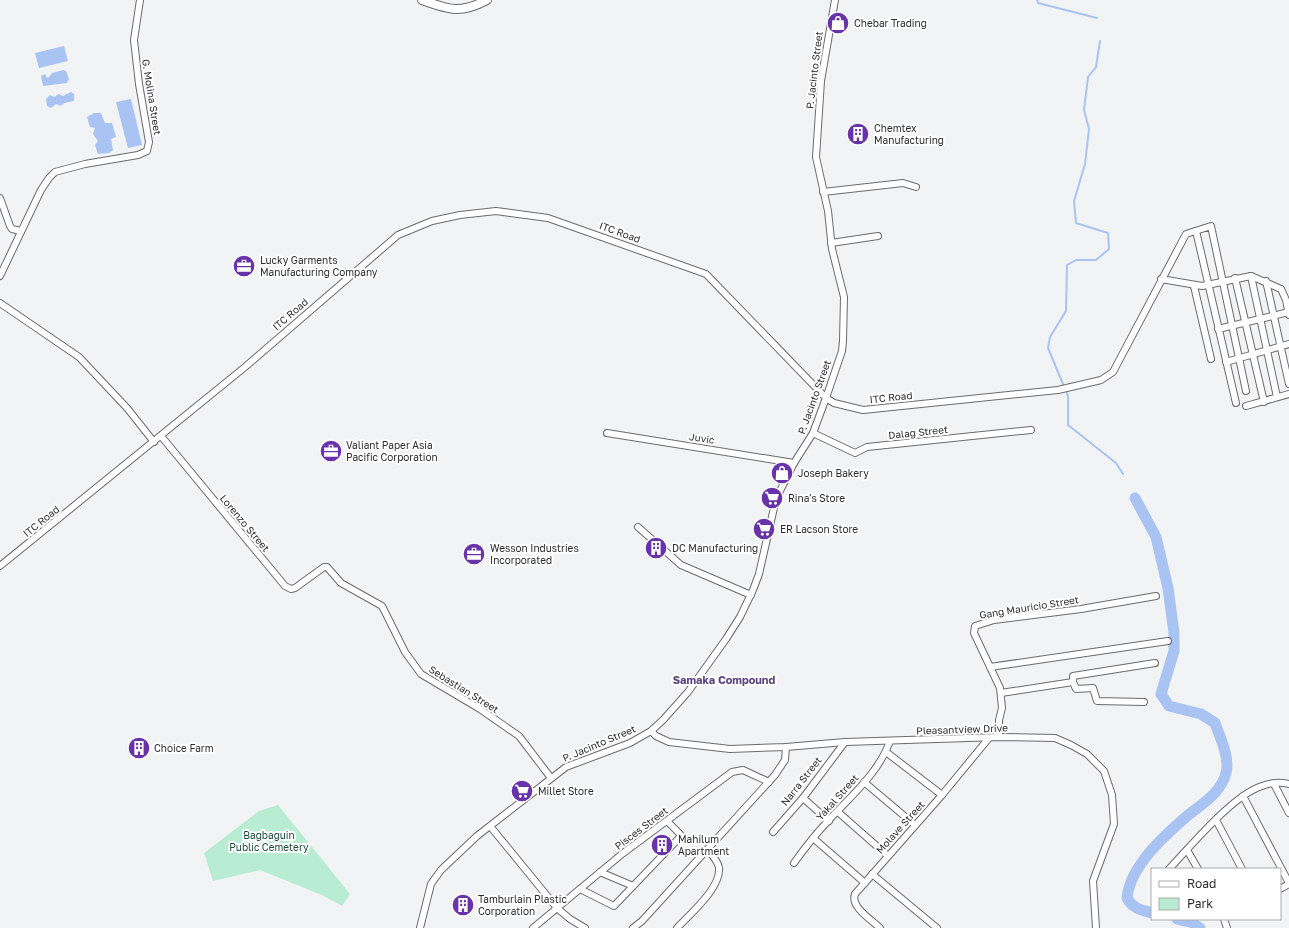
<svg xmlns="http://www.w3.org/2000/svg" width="1289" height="928" font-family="'Golos Text',sans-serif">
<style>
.green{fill:#b8edd3}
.water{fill:#a9c4f3}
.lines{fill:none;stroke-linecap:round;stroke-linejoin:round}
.stream{stroke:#a9c4f3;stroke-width:2}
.river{stroke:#a9c4f3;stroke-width:11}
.minor-casing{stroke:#6b6b6d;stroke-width:8}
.major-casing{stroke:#6b6b6d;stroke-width:10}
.minor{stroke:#fff;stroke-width:6}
.major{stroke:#fff;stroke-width:8}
.labels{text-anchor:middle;stroke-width:4;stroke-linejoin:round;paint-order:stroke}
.poi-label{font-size:10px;fill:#2c2c2d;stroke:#fff;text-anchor:start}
.street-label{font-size:10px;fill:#2c2c2d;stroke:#fff}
.park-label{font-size:10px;fill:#1c4b38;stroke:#fff}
.neighbourhood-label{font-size:11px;font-weight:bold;fill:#5c4582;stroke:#fff}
</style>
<rect width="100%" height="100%" fill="#f2f3f4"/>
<path class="green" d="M278,805l72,89 -8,12 -20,-11 -62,-25 -47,11 -9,-28 55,-42z"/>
<g class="water">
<path d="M64,46l4,15 -29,7 -4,-15z"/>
<path d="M63,70l3,1 3,8 -2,4 -24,3 -2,-10 4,-2 2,4 2,-1 3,-4z"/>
<path d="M71,92l3,2v7l-10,2 -3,3 -5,-2 -5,4 -4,-2 -1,-7 4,-4 4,2 5,-3 4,2z"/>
<path d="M131,99l11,46 -14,3 -12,-46z"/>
<path d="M94,113h7l4,10h7l4,14 -5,2 2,11 -4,3 -11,1 -3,-9 3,-4 -5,-7 2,-6 -5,-1 -3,-10z"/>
</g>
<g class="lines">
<g class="stream">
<path d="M1037,0l1,3 59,15"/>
<path d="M1100,41l-4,26 -8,10 -4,33 5,19 -4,35 -11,37 2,22 32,10 1,16 -13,11h-20l-9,5 -1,46 -16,26 -2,11 20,48v29l48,38 7,11"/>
</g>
<g class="river">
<path d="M1135,498l21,39 12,51 6,45v18l-13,43 8,12 32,8 14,9c5,15 15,34 11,50 -5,20 -24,31 -39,43 -23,20 -57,50 -60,82 5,10 14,12 25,15"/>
<path d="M1177,919l14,3 9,6"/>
</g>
<g class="minor-casing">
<g id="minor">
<path d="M823,192l80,-9 13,4"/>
<path d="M0,198l10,28 2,3 9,2"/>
<path d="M1196,231l40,172"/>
<path d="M831,243l47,-7"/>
<path d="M0,276l41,-86 8,-12 6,-6 30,-8 53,-9 9,-4 2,-9 -10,-58 -5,-44 6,-40"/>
<path d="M1251,276l26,121"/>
<path d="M1235,278l29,124"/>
<path d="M1161,279l41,7 49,-10 30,13 5,11 3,15"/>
<path d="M1266,281l23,103"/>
<path d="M1194,286l17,73"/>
<path d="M0,303l79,54 48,51 27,34"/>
<path d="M1218,329l71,-17"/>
<path d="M1226,362l63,-18"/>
<path d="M1246,406l43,-12"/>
<path d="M607,433l187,30"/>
<path d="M813,433l42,20 12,-6 164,-17"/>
<path d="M161,436l124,150 6,3 4,-1 29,-21h3l14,16 41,23 23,46 16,22 59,35 39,27 32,42"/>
<path d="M638,527l43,38 70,30"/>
<path d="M0,566l245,-199 153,-132 34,-14 28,-6 36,-4 52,7 158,56 120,124 8,5 29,7 195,-20 43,-10 12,-8 73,-138 25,-8 35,165"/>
<path d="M990,667l178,-26"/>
<path d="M1073,682l3,7 17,-1 4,13 47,1"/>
<path d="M1001,693l72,-11v-6l82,-13"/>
<path d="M651,731l5,5 13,6 61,7 56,-2 59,-5 154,-5 56,1 16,7 16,9 17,17 8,24 2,29 -21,57 3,47"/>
<path d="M999,737v-17l3,-12 -2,-20 -26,-55 1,-7 19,-6 87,-11 75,-13"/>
<path d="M886,752l56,43"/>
<path d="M864,782l51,43"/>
<path d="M1274,784l15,29"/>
<path d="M1243,796l46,87"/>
<path d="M803,798l26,23"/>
<path d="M838,812l50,44"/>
<path d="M1216,820l26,49"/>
<path d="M490,826l67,82 13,11 15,9"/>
<path d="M773,832l30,-34 42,-56"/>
<path d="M813,838l52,45"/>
<path d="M1187,850l11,19"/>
<path d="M794,863c10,-14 21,-28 33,-41 22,-24 52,-49 63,-81"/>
<path d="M1169,869c22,-23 64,-74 93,-83 8,-3 19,-4 27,-2"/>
<path d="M600,872l33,14"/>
<path d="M872,874l65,54"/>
<path d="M580,889l34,17 66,-69v-3l-13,-13"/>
<path d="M1280,889l9,-5"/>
<path d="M1224,919l3,9"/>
<path d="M420,928l11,-44 10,-14 36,-34 89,-69 64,-24 21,-12 12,-11 25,-28 38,-53 14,-22 13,-27 6,-16 17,-75 18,-36 19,-30 13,-35 16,-47 1,-10 1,-44 -12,-48 -4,-38 -12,-54 5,-76 14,-81"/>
<path d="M533,928l89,-74 110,-82 11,-2 26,12"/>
<path d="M633,928l9,-7 133,-146 10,-15 1,-13"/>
<path d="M677,928c13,-14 44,-40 42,-60 -1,-7 -7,-13 -11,-18"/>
<path d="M880,928c-8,-8 -30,-21 -25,-34l87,-99 47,-57"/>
</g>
</g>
<g class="major-casing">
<path id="major" d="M422,0c28,10 38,14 65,0"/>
</g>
<use href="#minor" class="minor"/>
<use href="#major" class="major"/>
</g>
<defs>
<g id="shop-disc" transform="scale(1.15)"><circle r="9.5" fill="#6833aa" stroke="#fff"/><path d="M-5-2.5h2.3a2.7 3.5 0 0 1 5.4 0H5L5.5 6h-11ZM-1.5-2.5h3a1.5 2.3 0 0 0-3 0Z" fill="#fff"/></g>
<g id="building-disc" transform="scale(1.15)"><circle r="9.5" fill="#6833aa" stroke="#fff"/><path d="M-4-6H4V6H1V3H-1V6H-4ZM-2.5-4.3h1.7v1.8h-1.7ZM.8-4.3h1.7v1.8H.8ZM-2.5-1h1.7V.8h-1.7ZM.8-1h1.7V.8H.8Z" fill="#fff"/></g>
<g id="office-disc" transform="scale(1.15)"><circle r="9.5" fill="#6833aa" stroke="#fff"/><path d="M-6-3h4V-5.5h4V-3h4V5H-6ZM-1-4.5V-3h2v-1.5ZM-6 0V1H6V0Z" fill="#fff"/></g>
<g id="supermarket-disc" transform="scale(1.15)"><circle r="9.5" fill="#6833aa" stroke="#fff"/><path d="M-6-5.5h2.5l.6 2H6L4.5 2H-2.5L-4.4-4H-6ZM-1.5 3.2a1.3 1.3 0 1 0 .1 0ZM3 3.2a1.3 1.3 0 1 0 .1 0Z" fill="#fff"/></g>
</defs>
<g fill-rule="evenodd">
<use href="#shop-disc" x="838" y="23"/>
<use href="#building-disc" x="858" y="134"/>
<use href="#office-disc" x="244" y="266"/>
<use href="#office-disc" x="331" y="451"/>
<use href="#shop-disc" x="782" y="473"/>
<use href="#supermarket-disc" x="772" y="498"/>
<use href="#supermarket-disc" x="764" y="529"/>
<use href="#building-disc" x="656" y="548"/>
<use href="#office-disc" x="474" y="554"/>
<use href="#building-disc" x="139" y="748"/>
<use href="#supermarket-disc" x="522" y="791"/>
<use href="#building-disc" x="662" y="845"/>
<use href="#building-disc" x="463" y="905"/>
</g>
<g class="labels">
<g class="poi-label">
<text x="854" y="27">Chebar Trading</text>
<text x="874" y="132">Chemtex<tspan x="874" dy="12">Manufacturing</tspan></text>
<text x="260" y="264">Lucky Garments<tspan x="260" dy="12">Manufacturing Company</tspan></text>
<text x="346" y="449">Valiant Paper Asia<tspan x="346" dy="12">Pacific Corporation</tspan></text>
<text x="798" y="477">Joseph Bakery</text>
<text x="788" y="502">Rina's Store</text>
<text x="780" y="533">ER Lacson Store</text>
<text x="490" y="552">Wesson Industries<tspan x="490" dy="12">Incorporated</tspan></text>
<text x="672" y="552">DC Manufacturing</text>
<text x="154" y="752">Choice Farm</text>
<text x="538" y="795">Millet Store</text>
<text x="678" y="843">Mahilum<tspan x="678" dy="12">Apartment</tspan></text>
<text x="478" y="903">Tamburlain Plastic<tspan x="478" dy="12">Corporation</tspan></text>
</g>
<g class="street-label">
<text transform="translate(814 70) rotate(-83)" y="4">P. Jacinto Street</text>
<text transform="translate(152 97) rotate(81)" y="4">G. Molina Street</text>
<text transform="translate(620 232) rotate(20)" y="4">ITC Road</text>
<text transform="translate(290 314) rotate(-41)" y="4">ITC Road</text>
<text transform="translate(814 397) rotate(-70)" y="4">P. Jacinto Street</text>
<text transform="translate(891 397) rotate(-6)" y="4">ITC Road</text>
<text transform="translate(918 432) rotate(-6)" y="4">Dalag Street</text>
<text transform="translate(702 438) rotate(9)" y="4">Juvic</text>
<text transform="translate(41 521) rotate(-39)" y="4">ITC Road</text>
<text transform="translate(245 523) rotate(50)" y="4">Lorenzo Street</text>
<text transform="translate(1029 607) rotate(-9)" y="4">Gang Mauricio Street</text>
<text transform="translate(464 689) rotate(32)" y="4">Sebastian Street</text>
<text transform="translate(962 729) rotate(-2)" y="4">Pleasantview Drive</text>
<text transform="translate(599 743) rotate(-23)" y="4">P. Jacinto Street</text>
<text transform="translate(801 781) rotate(-52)" y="4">Narra Street</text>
<text transform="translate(837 797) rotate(-48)" y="4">Yakal Street</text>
<text transform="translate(900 827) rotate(-48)" y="4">Molave Street</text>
<text transform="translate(641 828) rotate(-37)" y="4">Pisces Street</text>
</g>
<g class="park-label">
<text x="269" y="839">Bagbaguin<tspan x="269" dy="12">Public Cemetery</tspan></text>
</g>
<g class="neighbourhood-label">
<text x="724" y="684">Samaka Compound</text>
</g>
</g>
<rect x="1151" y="868" width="130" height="52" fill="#ffffff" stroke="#ababab"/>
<rect x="1159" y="881" width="20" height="6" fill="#ffffff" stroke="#ababab"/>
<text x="1187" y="888" font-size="12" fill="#2c2c2d">Road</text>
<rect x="1159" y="898" width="20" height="12" fill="#b8edd3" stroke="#ababab"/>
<text x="1187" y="908" font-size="12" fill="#2c2c2d">Park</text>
</svg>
